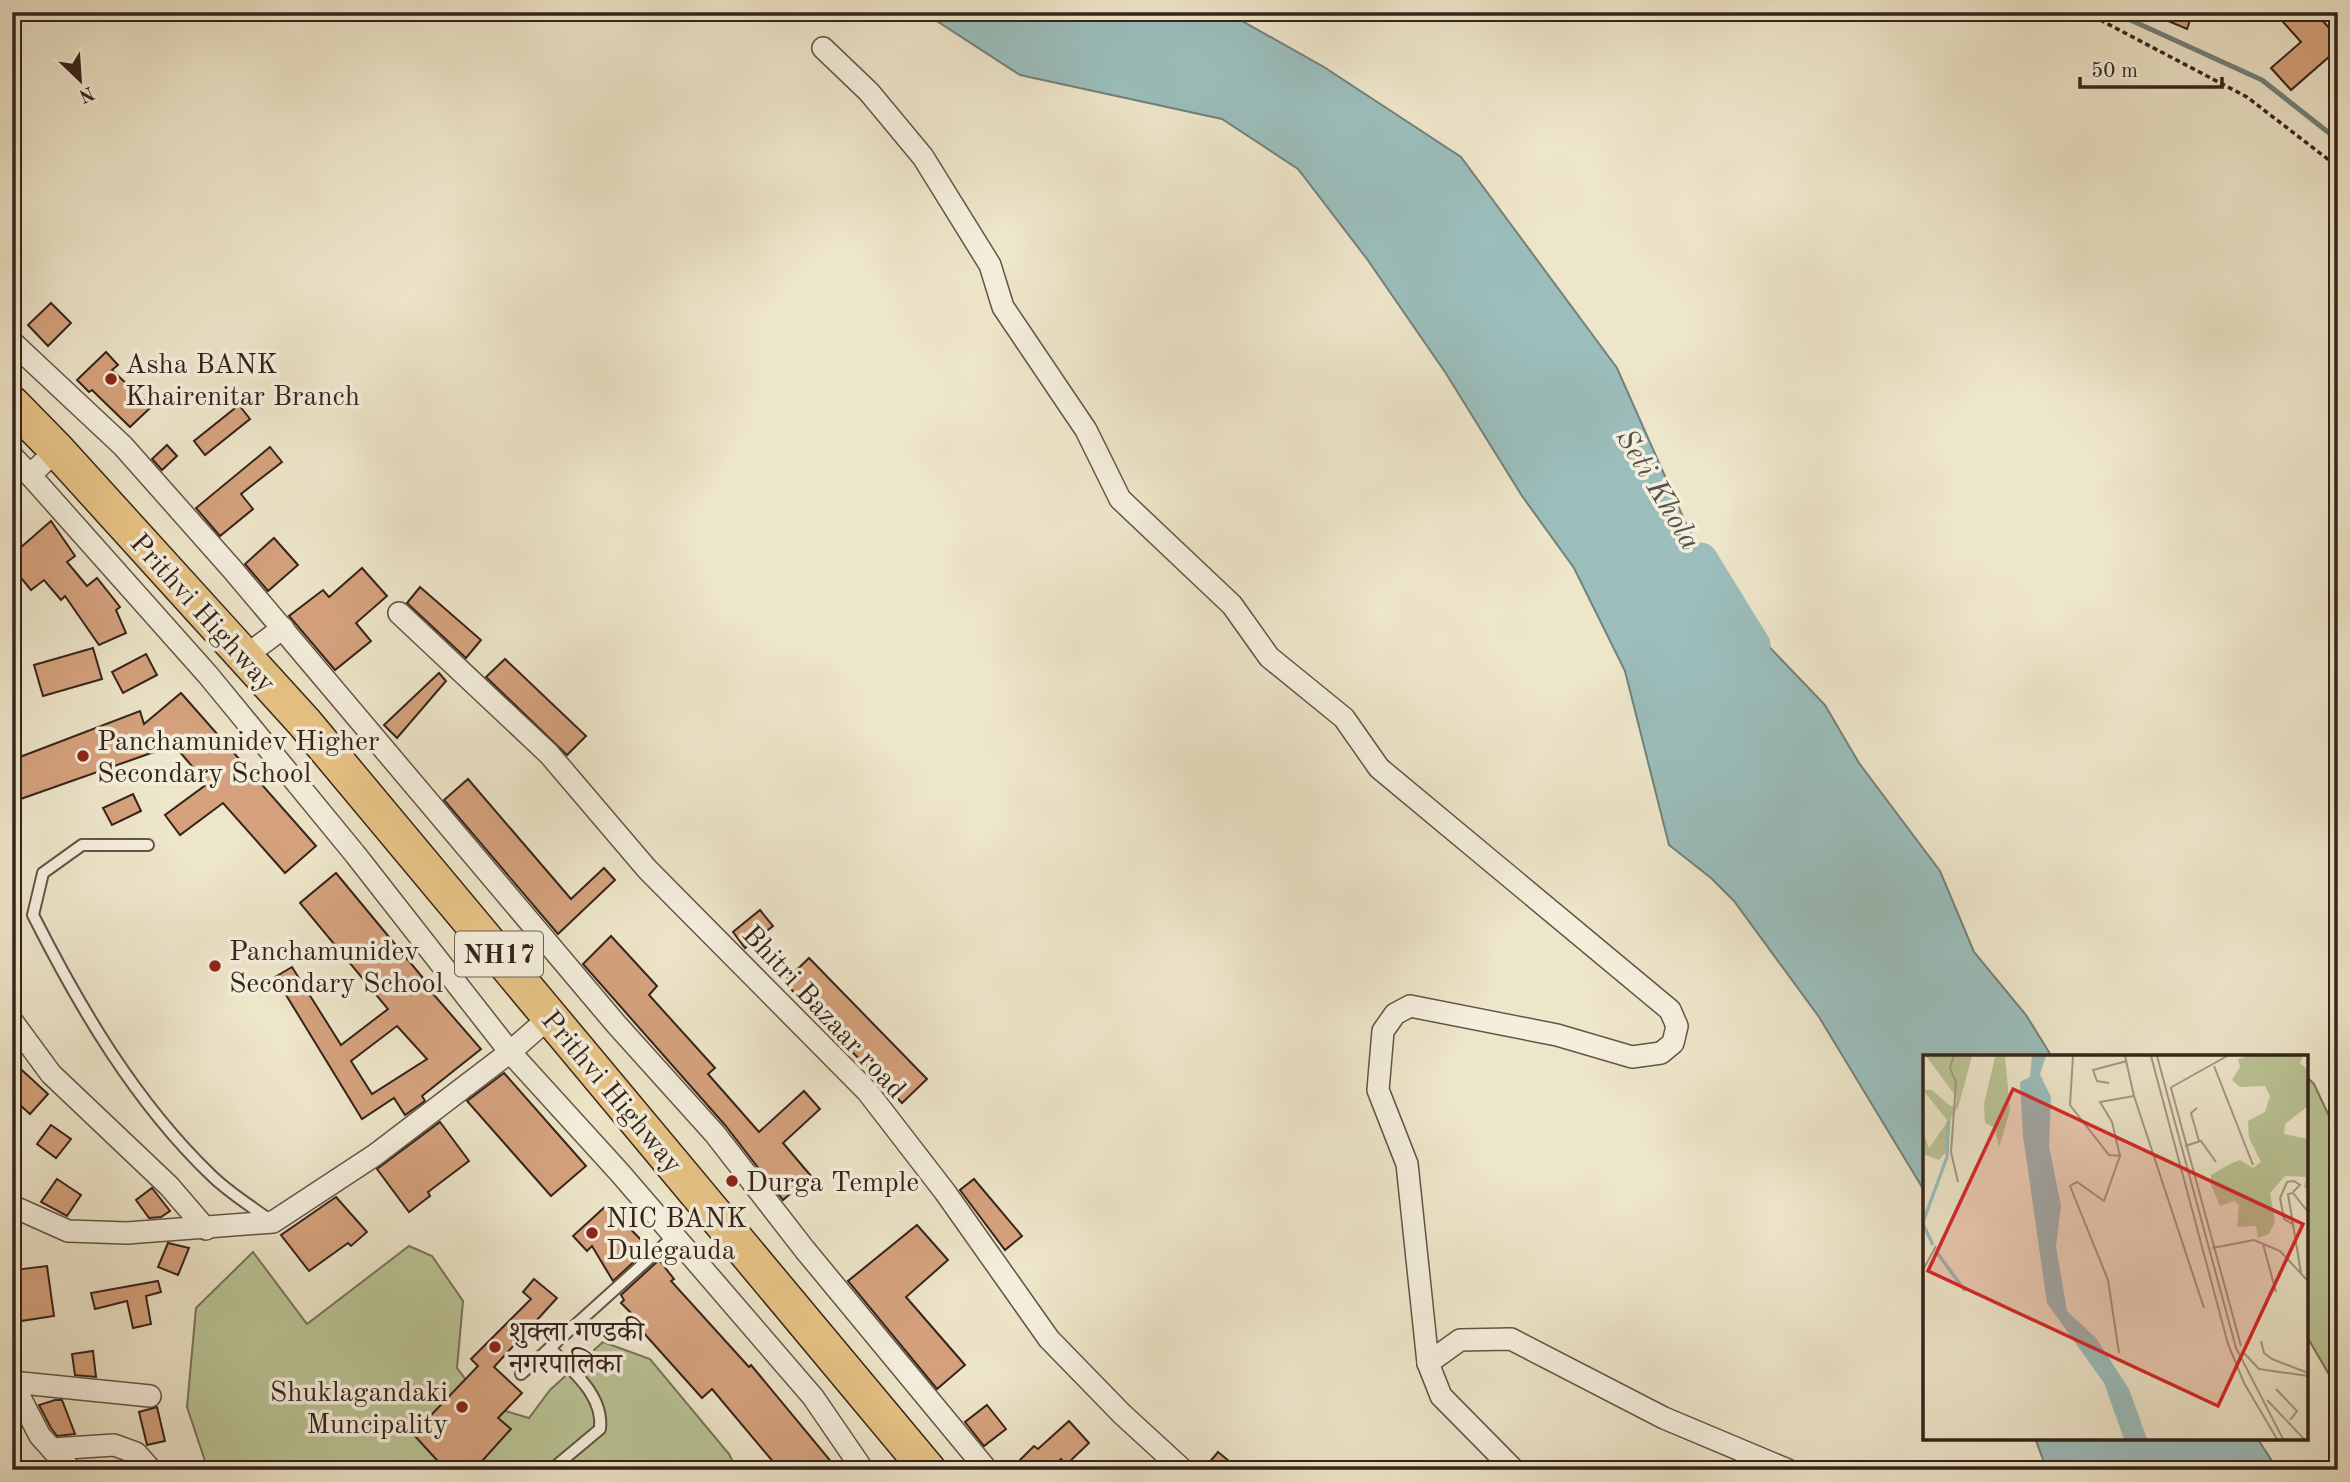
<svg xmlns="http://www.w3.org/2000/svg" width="2350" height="1482" font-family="'Old Standard TT','Noto Serif Devanagari',serif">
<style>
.green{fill:#bac495;stroke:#787458;stroke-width:2}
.water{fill:#9bbebc;stroke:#73807b;stroke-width:2}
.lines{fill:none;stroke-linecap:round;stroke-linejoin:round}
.stream{stroke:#73807b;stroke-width:5}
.river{stroke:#9bbebc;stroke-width:33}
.building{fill:#d5a27d;stroke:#36231a;stroke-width:2;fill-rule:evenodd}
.service-casing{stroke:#645446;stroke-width:14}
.minor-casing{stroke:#645446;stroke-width:24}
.trunk-casing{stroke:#36231a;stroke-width:38}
.path{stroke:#36231a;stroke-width:3.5;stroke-dasharray:5 3.5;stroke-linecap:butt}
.service{stroke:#f4efdd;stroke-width:10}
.minor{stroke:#f4efdd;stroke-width:21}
.trunk{stroke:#e7c385;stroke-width:35}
.poi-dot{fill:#8f2418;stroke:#f4efdd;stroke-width:2.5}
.labels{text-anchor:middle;stroke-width:7;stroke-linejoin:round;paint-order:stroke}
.shield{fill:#f4efdd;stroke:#6f6054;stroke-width:2}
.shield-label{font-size:26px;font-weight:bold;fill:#36231a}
.poi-label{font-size:28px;fill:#36231a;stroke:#f4efdd;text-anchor:start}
.street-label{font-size:28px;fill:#36231a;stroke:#f4efdd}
.water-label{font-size:30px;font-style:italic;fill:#54524b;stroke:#f4efdd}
.inset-river{fill:none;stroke:#9bbebc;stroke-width:3.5}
.inset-road{fill:none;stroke:#a49884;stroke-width:2}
.view{fill:#d62828;fill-opacity:0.15;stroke:#d62828;stroke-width:3.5}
.inset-edge{fill:none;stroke:#36231a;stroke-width:3.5}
</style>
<rect width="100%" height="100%" fill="#eee6ca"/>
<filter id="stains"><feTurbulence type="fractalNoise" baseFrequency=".00286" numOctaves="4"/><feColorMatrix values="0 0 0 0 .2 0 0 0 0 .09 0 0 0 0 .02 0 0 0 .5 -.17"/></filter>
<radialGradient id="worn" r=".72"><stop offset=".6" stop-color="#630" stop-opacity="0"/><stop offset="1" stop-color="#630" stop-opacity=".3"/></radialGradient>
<g class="green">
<path d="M2306,1076l8,8 24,51v255l-32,-55z"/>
<path d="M409,1246l23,10 31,45 -6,67 28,37 44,13 21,-28 53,-48 47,17 79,95 8,16h-529l-21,-63 9,-99 57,-56 54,72z"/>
</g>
<g class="water">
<path d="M923,12h303l98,55 137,90 156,211 70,158 42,79 96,100 34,58 81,108 34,81 52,63 26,42h-127v135l-106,-175 -85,-116 -23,-23 -42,-33 -44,-174 -51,-103 -52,-72 -77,-124 -78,-113 -69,-90 -76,-50 -202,-44z"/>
<path d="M2035,1438h222l21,32h-231z"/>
</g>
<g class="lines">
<path class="stream" d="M2113,12l149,68 76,60"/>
<path class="river" d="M1701,559l53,86"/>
</g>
<g class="building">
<path d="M2147,12h46l-6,17z"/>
<path d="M2274,12h41l23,26v11l-47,41 -20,-22 30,-26z"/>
<path d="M51,303l20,20 -23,23 -20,-21z"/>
<path d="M106,352l12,13 -6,5 39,37 -21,20 -38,-37 -3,2 -12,-12z"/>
<path d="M239,405l11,14 -45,36 -11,-14z"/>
<path d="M167,445l10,11 -15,14 -10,-11z"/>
<path d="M270,447l12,15 -41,32 12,15 -33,27 -24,-28z"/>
<path d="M51,521l24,35 -8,6 20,24 10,-8 23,29 -4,3 10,23 -27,12 -34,-49 -4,4 -17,-20 -13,10 -19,-23v-12z"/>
<path d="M274,538l24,27 -30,26 -23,-27z"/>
<path d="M362,568l25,28 -31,27 15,18 -36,29 -46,-54 34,-26 6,7z"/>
<path d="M420,587l61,53 -15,18 -59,-55z"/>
<path d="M93,648l9,31 -59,17 -9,-31z"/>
<path d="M146,654l11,21 -34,18 -11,-21z"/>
<path d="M505,659l81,77 -19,19 -81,-78z"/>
<path d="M439,673l7,8 -49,57 -13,-13z"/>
<path d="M181,693l135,153 -31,27 -62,-70 -43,32 -15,-20 42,-31 -33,-39 -162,57v-42l128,-49 4,13z"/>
<path d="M468,779l103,120 33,-31 11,12 -57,54 -114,-134z"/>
<path d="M133,794l8,17 -29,14 -9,-17z"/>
<path d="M336,873l87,105 -2,2 60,69 -59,47 3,5 -20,14 -11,-17 -32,21 -87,-142 17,-10 49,78 47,-36 -88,-106zM397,1026l30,33 -55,35 -21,-33z"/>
<path d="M760,910l13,16 -28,22 -12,-16z"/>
<path d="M611,936l46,50 -8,9 66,73 -7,6 51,58 45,-41 16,18 -37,34 28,33 -28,24 -58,-75 -142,-161z"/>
<path d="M809,958l118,121 -25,24 -118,-121z"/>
<path d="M12,1061l36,33 -18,20 -18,-16z"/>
<path d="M504,1073l82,93 -35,30 -84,-95z"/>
<path d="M440,1122l29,39 -41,31 2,4 -21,16 -32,-43z"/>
<path d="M51,1125l20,14 -15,19 -19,-14z"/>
<path d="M57,1179l24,16 -14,21 -26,-14z"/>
<path d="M974,1179l48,57 -17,14 -45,-60z"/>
<path d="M152,1188l18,23 -9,6 -12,1 -13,-18z"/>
<path d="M336,1197l31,35 -16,14 -3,-3 -39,28 -28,-36z"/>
<path d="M607,1205l42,43 -36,33 -21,-35 -5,5 -14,-15z"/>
<path d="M917,1225l31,35 -42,37 59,68 -28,24 -89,-108z"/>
<path d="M168,1243l21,5 -11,27 -20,-8z"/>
<path d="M659,1260l15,19 -3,2 78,86 2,-2 87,105h-58l-68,-81 -10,9 -69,-77 3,-3 -15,-15 3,-3 -3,-5z"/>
<path d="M47,1266l7,50 -33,5 -7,-51z"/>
<path d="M534,1279l23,19 -63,69 28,26 -24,25 13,11 -37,41h-28l-33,-36 65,-68 -7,-7 60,-60 -8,-7z"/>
<path d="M158,1281l3,11 -15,4 5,28 -18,4 -6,-27 -32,8 -4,-16z"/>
<path d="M93,1351l3,26 -21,-2 -3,-21z"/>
<path d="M55,1400h7l13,34 -18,2 -6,-8 -12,-23z"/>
<path d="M987,1405l19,24 -22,17 -19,-24z"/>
<path d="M157,1407l8,34 -18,4 -8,-33z"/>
<path d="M1069,1421l20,22 -23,22 -5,-6 -11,11h-40l24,-24 4,3z"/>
<path d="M1218,1452l22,18h-37z"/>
</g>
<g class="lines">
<g class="service-casing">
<g id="service">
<path d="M148,845h-66l-39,28 -10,42c47,93 102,187 178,260 17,17 40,31 60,46"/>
<path d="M550,1348c22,23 54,47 50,81l-49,41"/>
<path d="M521,1374l153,-138"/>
</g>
</g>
<g class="minor-casing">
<g id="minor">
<path d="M823,48l46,44 54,65 67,108 13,42 83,123 34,69 112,106 37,52 75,61 35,50 291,242 7,16 -4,17 -12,10 -29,4 -75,-22 -147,-29 -15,8 -12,17 -5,59 29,74 21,199 32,-23 51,-1 153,79 124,52"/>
<path d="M12,342l111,104 109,123 384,455 99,110 90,116 182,220"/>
<path d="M12,456l18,19 27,-25"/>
<path d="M30,475l178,200 147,179 155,198 110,121 193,224 50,73"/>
<path d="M399,613l150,141 98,115 220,222 78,101 104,147 73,75 61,56"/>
<path d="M244,657l39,-29"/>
<path d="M12,1021l39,53 118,112 37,43"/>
<path d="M12,1206l56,25 59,2 146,-11 102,-67 135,-103 41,-36"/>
<path d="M1428,1363l13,33 73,74"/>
<path d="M12,1382l138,14"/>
<path d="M12,1382l28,54 31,34"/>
<path d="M52,1449l62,-4 22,8 15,17"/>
</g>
</g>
<g class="trunk-casing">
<path id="trunk" d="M12,404l45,46 247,272 624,748"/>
</g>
<path class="path" d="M2085,12l162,85 91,70"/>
<use href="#service" class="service"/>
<use href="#minor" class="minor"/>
<use href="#trunk" class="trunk"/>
</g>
<g class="poi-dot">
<circle cx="111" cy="379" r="7"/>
<circle cx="83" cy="756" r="7"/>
<circle cx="215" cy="966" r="7"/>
<circle cx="732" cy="1181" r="7"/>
<circle cx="592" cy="1233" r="7"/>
<circle cx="495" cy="1347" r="7"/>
<circle cx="462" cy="1407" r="7"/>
</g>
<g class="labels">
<rect class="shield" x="455" y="931.5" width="88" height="45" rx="5"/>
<g class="shield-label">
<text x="499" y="963">NH17</text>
</g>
<g class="poi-label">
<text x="125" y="373">Asha BANK<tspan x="125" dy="32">Khairenitar Branch</tspan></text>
<text x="97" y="750">Panchamunidev Higher<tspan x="97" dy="32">Secondary School</tspan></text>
<text x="229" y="960">Panchamunidev<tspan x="229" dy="32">Secondary School</tspan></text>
<text x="746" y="1191">Durga Temple</text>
<text x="606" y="1227">NIC BANK<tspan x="606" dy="32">Dulegauda</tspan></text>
<text x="509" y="1341">शुक्ला गण्डकी<tspan x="509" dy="32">नगरपालिका</tspan></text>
<text x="448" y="1401" text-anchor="end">Shuklagandaki<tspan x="448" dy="32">Muncipality</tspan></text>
</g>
<g class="street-label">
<text transform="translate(204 612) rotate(48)" y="10">Prithvi Highway</text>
<text transform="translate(825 1011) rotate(47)" y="10">Bhitri Bazaar road</text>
<text transform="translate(613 1091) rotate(50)" y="10">Prithvi Highway</text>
</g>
<g class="water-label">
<text transform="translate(1659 489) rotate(59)" y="10">Seti Khola</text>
</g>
</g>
<g transform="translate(1923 1055)">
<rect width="385" height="385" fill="#eee6ca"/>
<path d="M3,1h46l-14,52 -7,9 -3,33 -9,10 -16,-6v-23l6,17 19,-27 -25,-31h9l18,16h5l2,-8zM82,1l5,54 -11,38 -4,-20 -10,-5 -1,-19 11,-47zM327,1h53l-3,7 8,7v36l-23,18 -1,10 24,5v49h-4l2,-11 -21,-1 -15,17 5,29 -6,12 -11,4 -2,-12 -19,1 2,-22 -5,-4 -14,5 -9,-21v-10l21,-12 8,-3 13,8 8,-6 -12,-24 -1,-17 17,-9 5,-16 -5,-10 -25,1 -8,-7 8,-13 -2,-8z" fill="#bac495"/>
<path d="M109,1h14l-6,18 11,23 -2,49 12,60 -5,40 11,65 29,27 33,51 18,50h-23l-20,-56 -57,-80 -24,-167 -3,-54 10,-5z" fill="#9bbebc"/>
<path class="inset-river" d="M0,167l24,-65 1,-36M0,169l10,21M13,196l29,40M184,319l19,43"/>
<path class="inset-road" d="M31,1l-4,11 6,16 -5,69 7,30M150,1l-3,49 39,50 11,1 -16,45 -27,-19 -7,4 38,94 11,73M202,1l9,40 70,212M228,1l77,288 16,39 33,56M234,1l79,292 47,91M291,11l39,99M186,28l-12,-2 -4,-11 34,-9M247,33l57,-32M248,33l70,258M274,53l-6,5 8,28M262,91l16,-5 15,21M197,101l-8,-34 -12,-20 34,-6M370,137l7,-7 -6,-4 -7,1 -7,16 4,21 10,6M340,189l13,48M289,193l42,-8 26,11 28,30M0,215l13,-24M378,218l-13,-79 5,-1 15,19M338,286l3,12 8,6 36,14M320,297l16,17 49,7M353,334l21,22 -7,9M344,345l37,39"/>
<path class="view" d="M90,34l290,135 -85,182 -290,-135z"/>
<rect width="385" height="385" class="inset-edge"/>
</g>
<rect width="2350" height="1482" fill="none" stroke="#eee6ca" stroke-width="42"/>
<rect x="14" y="14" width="2322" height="1454" fill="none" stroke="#36231a" stroke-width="3.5"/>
<rect x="21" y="21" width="2308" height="1440" fill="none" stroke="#36231a" stroke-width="2"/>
<g transform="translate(80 80) rotate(155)" stroke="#f4efdd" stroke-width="5" paint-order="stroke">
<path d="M0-5L12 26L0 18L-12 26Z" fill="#36231a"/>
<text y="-10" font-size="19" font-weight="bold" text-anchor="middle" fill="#36231a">N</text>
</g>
<path d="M2080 77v10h142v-10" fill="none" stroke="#36231a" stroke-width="3.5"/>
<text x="2091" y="77" font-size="21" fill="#36231a" stroke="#f4efdd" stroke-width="5" paint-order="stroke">50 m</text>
<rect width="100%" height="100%" filter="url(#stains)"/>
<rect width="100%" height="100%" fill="url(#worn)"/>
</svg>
